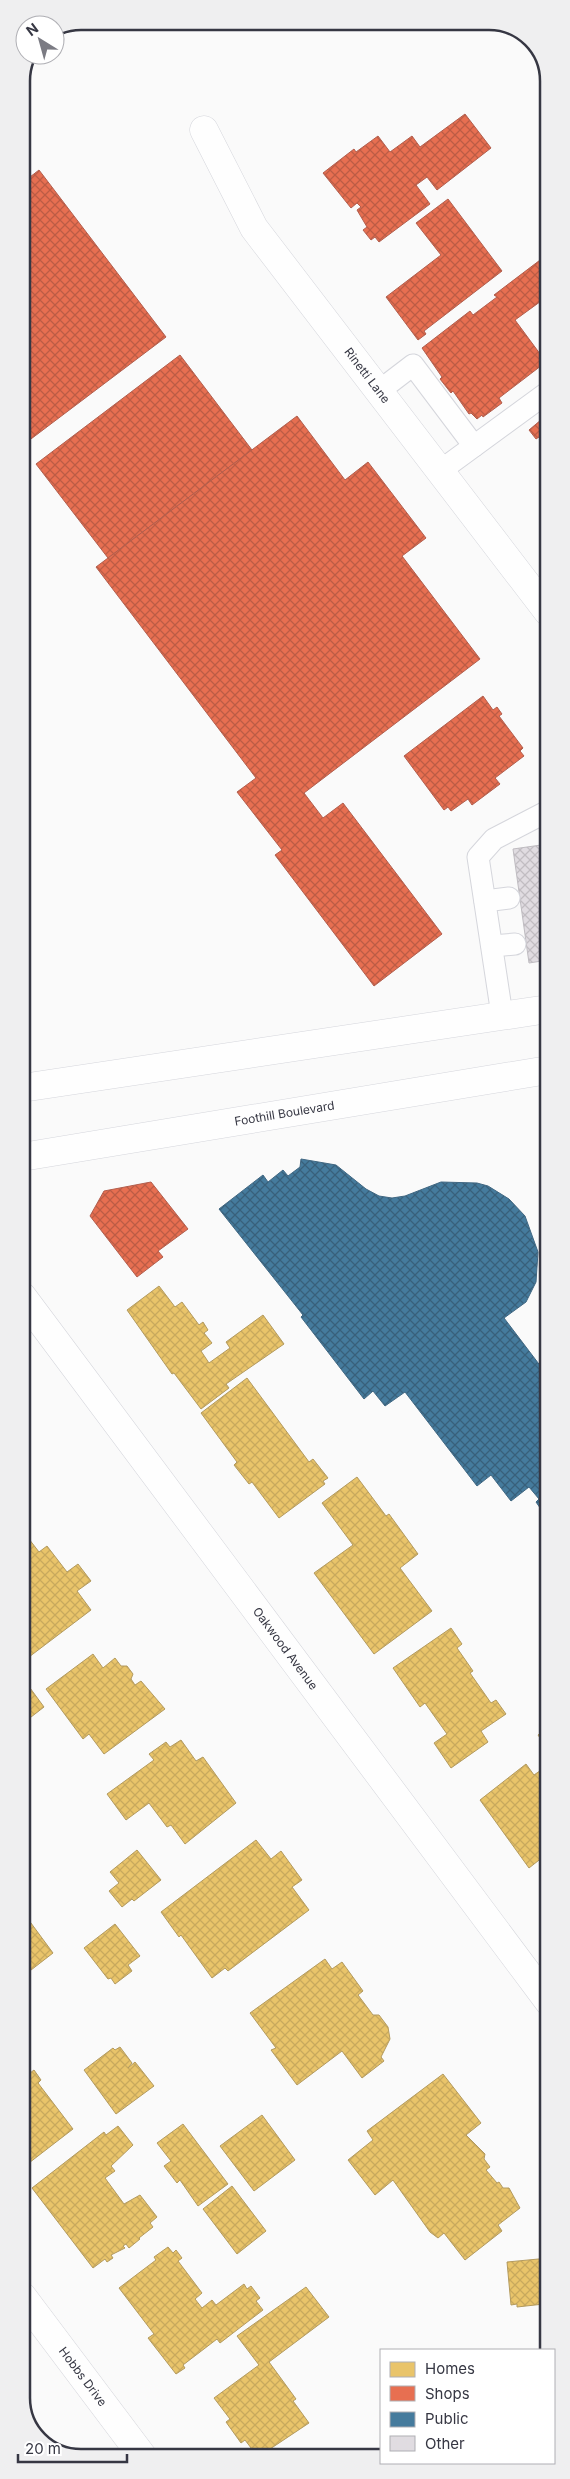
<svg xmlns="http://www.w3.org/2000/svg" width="570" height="2479" font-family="Inter,sans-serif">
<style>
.homes{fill:url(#homes-cross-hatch);stroke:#b39a5e}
.shops{fill:url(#shops-cross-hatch);stroke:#b25e4d}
.public{fill:url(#public-cross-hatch);stroke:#406782}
.building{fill:url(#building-cross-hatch);stroke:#bfbcc1}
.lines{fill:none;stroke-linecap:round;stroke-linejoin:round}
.service-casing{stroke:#d5d6dc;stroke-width:23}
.minor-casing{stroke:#d5d6dc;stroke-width:29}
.primary-casing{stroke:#d5d6dc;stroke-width:29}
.service{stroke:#fefefe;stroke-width:21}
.minor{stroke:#fefefe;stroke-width:28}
.primary{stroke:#fefefe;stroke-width:28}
.labels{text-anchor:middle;stroke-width:5;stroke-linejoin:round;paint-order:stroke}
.street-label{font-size:12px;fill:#363743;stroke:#fff}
.rim{fill:none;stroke:#363743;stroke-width:2.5}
</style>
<defs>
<pattern id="homes-cross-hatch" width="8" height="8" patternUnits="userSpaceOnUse" patternTransform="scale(1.25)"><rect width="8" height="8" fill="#e9c46a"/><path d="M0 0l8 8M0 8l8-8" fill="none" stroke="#c8a95d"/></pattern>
<pattern id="shops-cross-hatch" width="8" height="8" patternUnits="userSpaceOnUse" patternTransform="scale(1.25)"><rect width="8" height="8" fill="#e76f51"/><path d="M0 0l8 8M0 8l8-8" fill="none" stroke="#bc5c45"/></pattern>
<pattern id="public-cross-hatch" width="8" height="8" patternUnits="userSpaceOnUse" patternTransform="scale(1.25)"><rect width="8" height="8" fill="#457b9d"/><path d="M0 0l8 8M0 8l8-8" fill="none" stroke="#38607b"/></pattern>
<pattern id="building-cross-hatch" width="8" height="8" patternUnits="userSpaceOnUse" patternTransform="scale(1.25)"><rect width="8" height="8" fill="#e0dce1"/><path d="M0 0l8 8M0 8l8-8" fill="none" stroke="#c1bdc2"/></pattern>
</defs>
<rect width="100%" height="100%" fill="#fafafa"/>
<g class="homes">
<path d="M159,1286l16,21 7,-5 17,23 4,-3 5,8 -4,3 8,10 -11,8 8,12 21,-15 -4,-6 37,-27 21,29 -58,40 3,4 -28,21 -27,-36 -2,1 -45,-64z"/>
<path d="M247,1378l62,84 4,-3 15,19 -5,3 2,3 -46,34 -27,-36 -3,2 -15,-19 3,-3 -36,-49z"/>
<path d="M357,1477l29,39 3,-2 29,40 -18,14 32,43 -58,43 -60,-81 39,-28 -31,-42z"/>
<path d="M29,1539l10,13 8,-6 20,26 11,-8 13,17 -14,10 14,19 -66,50 -3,-4v-111z"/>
<path d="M451,1628l11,16 -5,4 16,23 -3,2 21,30 5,-3 10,14 -25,17 7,11 -37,26 -17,-25 13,-9 -22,-31 -5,4 -27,-39z"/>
<path d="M93,1654l10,14 12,-10 6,8h6l6,8 -2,5 4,6 6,-4 24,28 -61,45 -15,-20 -6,5 -37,-50z"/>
<path d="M22,1677l22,30 -22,17z"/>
<path d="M548,1727v23l-10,-15z"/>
<path d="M181,1740l15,21 7,-4 33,46 -51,41 -14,-19 -4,2 -18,-24 -23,17 -19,-26 47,-34 -5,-6 17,-12 4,5z"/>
<path d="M526,1764l8,11 10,-7 4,6v79l-19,15 -49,-68z"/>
<path d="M256,1840l15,19 10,-8 21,29 -10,7 17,23 -81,61 -3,-3 -13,10 -31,-43 -2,2 -18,-25z"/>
<path d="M137,1850l24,30 -27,21 -2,-2 -10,8 -13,-16 10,-8 -9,-11z"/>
<path d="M28,1919l25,34 -31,24v-54z"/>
<path d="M115,1924l25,32 -12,9 4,6 -17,13 -4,-6 -3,1 -24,-31z"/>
<path d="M325,1959l7,10 10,-7 21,29 -5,4 15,20h6l9,12 2,12 -9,18 3,4 -22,17 -20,-27 -45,34 -26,-35 5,-2 -26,-35z"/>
<path d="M22,1980l6,8 -6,5z"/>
<path d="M120,2047l12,16 -4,5 7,-6 19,24 -38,28 -32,-44 29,-22 2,2z"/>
<path d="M22,2057l6,8 -3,2 5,6 4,-3 7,10 -3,3 35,46 -48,37 -3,-4z"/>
<path d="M443,2074l38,49 -15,12 19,19 -1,5 6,8 -4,3 11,13 2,-1 4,6h6l11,20 -22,17 4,6 -37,29 -21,-27 -6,5 -8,-6 -37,-52 -18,15 -27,-35 25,-20 -6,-9z"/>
<path d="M262,2115l33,45 -41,31 -34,-45z"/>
<path d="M183,2124l45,60 -30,22 -18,-26 -3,3 -13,-17 7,-5 -14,-18z"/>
<path d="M118,2126l15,19 -22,21 4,5 -10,7 19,26 16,-9 17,22 -7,6 3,4 -14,11 1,1 -11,9 -3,-4 -3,2 2,2 -14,7 2,3 -6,4 -2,-3 -12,9 -61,-80 72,-56 2,3z"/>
<path d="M232,2186l34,45 -29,23 -34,-45z"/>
<path d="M168,2247l5,6 3,-3 6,8 -4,3 24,32 -7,6 7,9 10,-8 4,5 28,-21 3,5 4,-3 9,12 -4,3 7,9 -43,33 -3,-4 -34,26 2,3 -9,6 -28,-36 6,-4 -35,-46 37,-28 -2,-3z"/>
<path d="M549,2258v50l-5,-4 -27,3v-3l-6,1 -4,-43z"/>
<path d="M306,2287l23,30 -60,45 27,37 -3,2 16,22 -51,34 -13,-17 -4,3 -15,-21 4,-3 -16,-21 45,-33 -22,-29z"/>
<path d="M22,2406l9,13 -2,2 -7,-12z"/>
</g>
<g class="shops">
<path d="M465,114l26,34 -54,42 -10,-13 -11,8 14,19 -51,38 -4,-5 -4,3 -8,-10 4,-3 -10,-17 4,-3 -4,-4 -6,5 -28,-35 31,-24 2,3 22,-16 12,16 22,-16 8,11z"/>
<path d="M39,170l127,167 -143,108 -2,-3v-258z"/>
<path d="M448,199l54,72 -78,60 2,3 -8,6 -32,-43 55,-42 -25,-32z"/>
<path d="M548,254v42l-33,24 31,42 -47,36 3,5 -19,14 -1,-2 -5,4 -6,-6 -2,1 -16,-23 -2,2 -11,-14 2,-2 -20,-29 48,-37 3,4 24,-18 -3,-2z"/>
<path d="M180,355l72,95 -144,108 -72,-94z"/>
<path d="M548,414v34l-9,-11 -3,2 -7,-9z"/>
<path d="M297,416l48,64 23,-18 58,76 -24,18 78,103 -176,134 19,25 20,-15 99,131 -68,52 -99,-131 7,-5 -45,-58 19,-14 -160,-211z"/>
<path d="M483,696l10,14 4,-3 5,7 -3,2 24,32 -3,3 4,5 -29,22 5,6 -28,21 -4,-6 -17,12 -3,-4 -4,3 -40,-54z"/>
<path d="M151,1182l37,47 -30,22 5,6 -26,20 -47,-61 14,-25z"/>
</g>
<path class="public" d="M301,1159l35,6 30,24 13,7 13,2 13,-2 36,-14 36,1 11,3 21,13 16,17 13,36 -2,30 -10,20 -22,16 44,58v8l-7,5 7,10v113l-3,3 -9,-13 3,-3 -10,-12 -18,14 -20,-26 -14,11 -72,-94 -20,14 -12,-15 -9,8 -63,-82 2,-2 -15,-19 -69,-87 44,-34 5,7 15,-12 5,6 12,-9z"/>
<path class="building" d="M548,844v116l-19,3 -16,-114z"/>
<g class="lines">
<g class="service-casing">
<g id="service">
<path d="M379,391l34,-26 61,81"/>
<path d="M440,471l108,-79"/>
<path d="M485,901l24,-3"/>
<path d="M492,946l23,-2"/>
<path d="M502,1015l-24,-158 16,-18 54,-28"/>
</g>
</g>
<g class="minor-casing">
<g id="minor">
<path id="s1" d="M204,130l50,98 294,384"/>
<path id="s2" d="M22,1296l527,706"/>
<path id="s3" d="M22,2296l121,161"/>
</g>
</g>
<g class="primary-casing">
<g id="primary">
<path d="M22,1088l526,-79"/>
<path id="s4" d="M22,1157l526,-87"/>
</g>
</g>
<use href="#service" class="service"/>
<use href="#minor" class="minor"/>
<use href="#primary" class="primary"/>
</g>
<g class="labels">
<g class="street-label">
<text dy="4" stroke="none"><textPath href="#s1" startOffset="296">Rinetti Lane</textPath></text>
<text dy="4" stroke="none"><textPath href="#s4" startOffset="266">Foothill Boulevard</textPath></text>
<text dy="4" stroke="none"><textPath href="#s2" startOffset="440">Oakwood Avenue</textPath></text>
<text dy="4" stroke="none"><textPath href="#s3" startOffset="101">Hobbs Drive</textPath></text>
</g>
</g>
<path d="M0 0H570V2479H0ZM81 30H489A51 51 0 0 1 540 81V2398A51 51 0 0 1 489 2449H81A51 51 0 0 1 30 2398V81A51 51 0 0 1 81 30Z" fill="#efeff0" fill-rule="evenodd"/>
<path class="rim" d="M81 30H489A51 51 0 0 1 540 81V2398A51 51 0 0 1 489 2449H81A51 51 0 0 1 30 2398V81A51 51 0 0 1 81 30Z"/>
<rect x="380" y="2349" width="175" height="115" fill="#ffffff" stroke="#afafb4"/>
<rect x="390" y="2362" width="25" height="15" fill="#e9c46a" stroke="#afafb4"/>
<text x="425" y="2374" font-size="15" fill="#363743">Homes</text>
<rect x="390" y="2386" width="25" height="15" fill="#e76f51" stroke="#afafb4"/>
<text x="425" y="2399" font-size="15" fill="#363743">Shops</text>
<rect x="390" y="2412" width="25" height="15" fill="#457b9d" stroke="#afafb4"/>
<text x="425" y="2424" font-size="15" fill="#363743">Public</text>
<rect x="390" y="2436" width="25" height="15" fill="#e0dce1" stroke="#afafb4"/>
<text x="425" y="2449" font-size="15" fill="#363743">Other</text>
<g transform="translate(40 40) rotate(323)"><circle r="24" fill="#ffffff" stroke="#afafb4"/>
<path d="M0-4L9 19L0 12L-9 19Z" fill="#7b7b83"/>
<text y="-8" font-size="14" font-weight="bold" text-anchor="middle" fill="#363743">N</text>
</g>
<path d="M18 2454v8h109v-8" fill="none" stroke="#363743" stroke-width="2.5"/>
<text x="25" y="2454" font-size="15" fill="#363743" stroke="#ffffff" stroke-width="4" paint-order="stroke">20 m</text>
</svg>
